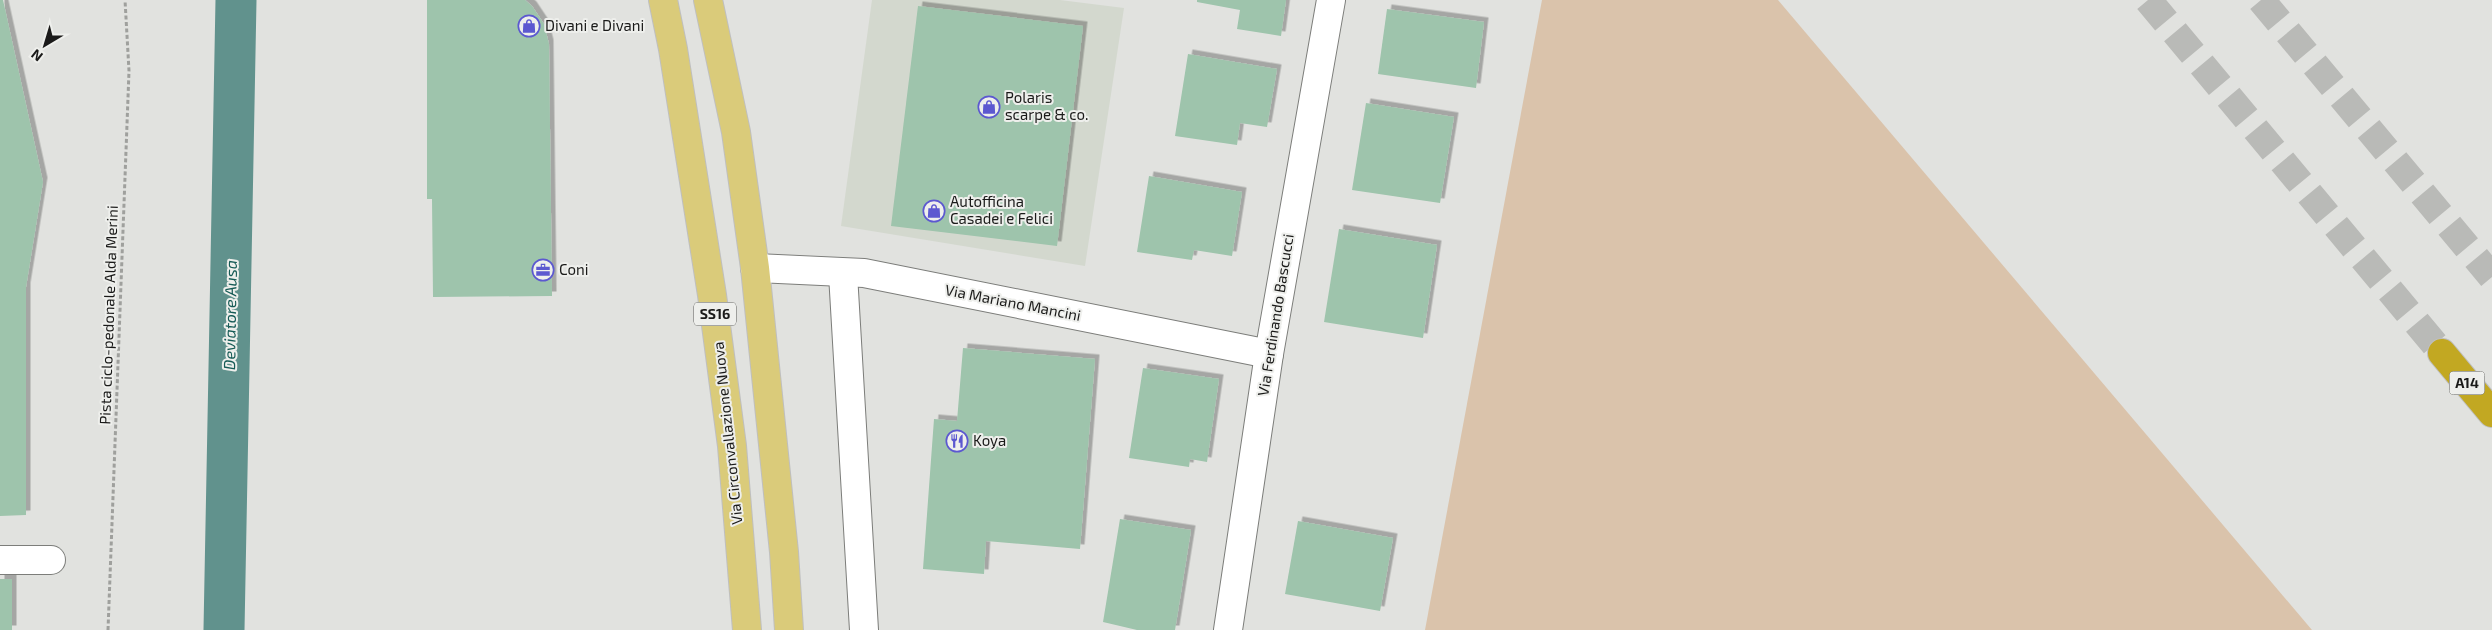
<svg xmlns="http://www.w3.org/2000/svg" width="2492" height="630" font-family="'Exo 2',sans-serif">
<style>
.built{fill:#d3d8ce}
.green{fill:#dac3ab}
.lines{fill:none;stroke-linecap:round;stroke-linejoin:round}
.canal{stroke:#61928d;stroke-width:41}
.building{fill:#9ec4ac;filter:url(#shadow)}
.highway-tunnel{stroke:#b9bab7;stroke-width:28;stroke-dasharray:28 14;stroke-linecap:butt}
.minor-casing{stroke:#7c7d7a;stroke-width:30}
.major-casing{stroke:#bfbfbf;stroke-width:30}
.highway-casing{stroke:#bfbfbf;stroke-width:30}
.path{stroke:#9fa09d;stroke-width:3;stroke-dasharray:4 2.5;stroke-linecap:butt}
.minor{stroke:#fff;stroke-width:28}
.major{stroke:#dacb7a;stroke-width:28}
.highway{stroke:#c2a822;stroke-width:28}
.labels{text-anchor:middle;stroke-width:4;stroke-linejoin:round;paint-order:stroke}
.shield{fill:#eeefec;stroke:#5a5a58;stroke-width:1}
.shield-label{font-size:14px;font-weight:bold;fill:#1a1a19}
.poi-label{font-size:15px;fill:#1a1a19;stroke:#eeefec;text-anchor:start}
.street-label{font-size:15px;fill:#1a1a19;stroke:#eeefec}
.water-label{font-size:16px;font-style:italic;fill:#165b56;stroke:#eeefec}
</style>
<defs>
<filter id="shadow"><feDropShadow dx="4.5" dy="-4.5" stdDeviation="0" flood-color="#0004"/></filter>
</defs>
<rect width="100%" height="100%" fill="#e1e2df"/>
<path class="built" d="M872,0h188l64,8 -39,258 -244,-40z"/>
<path class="green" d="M1542,0h236l534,630h-887z"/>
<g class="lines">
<path class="canal" d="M224,630l12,-630"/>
</g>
<g class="building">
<path d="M0,0h3l40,182 -17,105v228l-26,1z"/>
<path d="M427,0h98l7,6 12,18 5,20 3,252 -119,1 -1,-98h-5z"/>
<path d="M1197,0h89l-5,36 -44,-7 3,-19 -43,-8z"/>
<path d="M918,6l165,20 -26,220 -166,-20z"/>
<path d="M1387,9l97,13 -8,66 -98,-14z"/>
<path d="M1188,54l89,15 -10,58 -27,-4 -3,22 -62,-9z"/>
<path d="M1366,103l88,14 -14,86 -88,-13z"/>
<path d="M1149,176l93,16 -10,64 -38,-6 -2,10 -55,-8z"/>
<path d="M1339,229l98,16 -14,93 -99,-16z"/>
<path d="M963,348l132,11 -15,190 -94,-8 -2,33 -61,-5 11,-150 23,2z"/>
<path d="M1143,368l76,11 -12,83 -17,-3 -1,8 -60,-9z"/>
<path d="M1120,519l71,11 -16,100h-38l-34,-8z"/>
<path d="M1298,521l95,17 -13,73 -95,-17z"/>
<rect x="0" y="579" width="12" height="51"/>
</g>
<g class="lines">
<g class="highway-tunnel">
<path d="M2148,0l294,353"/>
<path d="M2261,0l231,277"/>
</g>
<g class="minor-casing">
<g id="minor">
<path d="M755,268l109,5 405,81"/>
<path d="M843,274l21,356"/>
<path d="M0,560h51"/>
<path d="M1228,630l41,-276 62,-354"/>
</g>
</g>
<g class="major-casing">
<g id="major">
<path d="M663,0l10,49 39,246 20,151 15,184"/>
<path d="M708,0l28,132 19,136 29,284 5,78"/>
</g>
</g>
<g class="highway-casing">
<path id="highway" d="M2442,353l50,60"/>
</g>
<path class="path" d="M108,630l21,-559 -4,-71"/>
<use href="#minor" class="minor"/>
<use href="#major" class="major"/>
<use href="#highway" class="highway"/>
</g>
<defs>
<g id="shop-ring" transform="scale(1.125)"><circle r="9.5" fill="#eeefec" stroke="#5c58d0" stroke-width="1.5"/><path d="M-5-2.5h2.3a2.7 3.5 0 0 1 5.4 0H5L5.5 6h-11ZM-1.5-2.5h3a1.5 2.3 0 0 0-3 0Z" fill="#5c58d0"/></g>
<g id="office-ring" transform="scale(1.125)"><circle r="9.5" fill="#eeefec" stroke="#5c58d0" stroke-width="1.5"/><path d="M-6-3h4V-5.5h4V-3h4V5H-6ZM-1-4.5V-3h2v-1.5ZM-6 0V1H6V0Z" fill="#5c58d0"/></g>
<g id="restaurant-ring" transform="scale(1.125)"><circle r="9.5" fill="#eeefec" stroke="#5c58d0" stroke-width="1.5"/><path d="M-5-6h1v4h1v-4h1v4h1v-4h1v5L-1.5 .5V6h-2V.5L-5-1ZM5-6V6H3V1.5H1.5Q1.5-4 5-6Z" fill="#5c58d0"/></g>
</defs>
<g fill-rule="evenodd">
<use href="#shop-ring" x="529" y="26"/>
<use href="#shop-ring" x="989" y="107"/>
<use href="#shop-ring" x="934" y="211"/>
<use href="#office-ring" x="543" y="270"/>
<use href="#restaurant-ring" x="957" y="441"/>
</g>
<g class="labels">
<g class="shield">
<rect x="694" y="302.5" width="42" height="23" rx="4"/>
<rect x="2449.5" y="371.5" width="35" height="23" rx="4"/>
</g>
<g class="shield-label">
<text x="715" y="319">SS16</text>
<text x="2467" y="388">A14</text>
</g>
<g class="poi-label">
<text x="545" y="31">Divani e Divani</text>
<text x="1005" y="103">Polaris<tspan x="1005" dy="17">scarpe &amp; co.</tspan></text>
<text x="950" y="207">Autofficina<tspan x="950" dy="17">Casadei e Felici</tspan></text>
<text x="559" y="275">Coni</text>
<text x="973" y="446">Koya</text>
</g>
<g class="street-label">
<text transform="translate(1013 303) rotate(11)" y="5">Via Mariano Mancini</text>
<text transform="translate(109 315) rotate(-88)" y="5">Pista ciclo-pedonale Alda Merini</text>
<text transform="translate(1276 315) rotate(-81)" y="5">Via Ferdinando Bascucci</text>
<text transform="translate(728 433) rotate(-96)" y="5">Via Circonvallazione Nuova</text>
</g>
<g class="water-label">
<text transform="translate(230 315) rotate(-89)" y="6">Deviatore Ausa</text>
</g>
</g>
<g transform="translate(45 45) rotate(218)" stroke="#eeefec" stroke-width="4" paint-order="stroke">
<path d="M0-4L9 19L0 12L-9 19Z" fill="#1a1a19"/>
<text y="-8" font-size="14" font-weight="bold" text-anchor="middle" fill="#1a1a19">N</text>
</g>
</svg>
